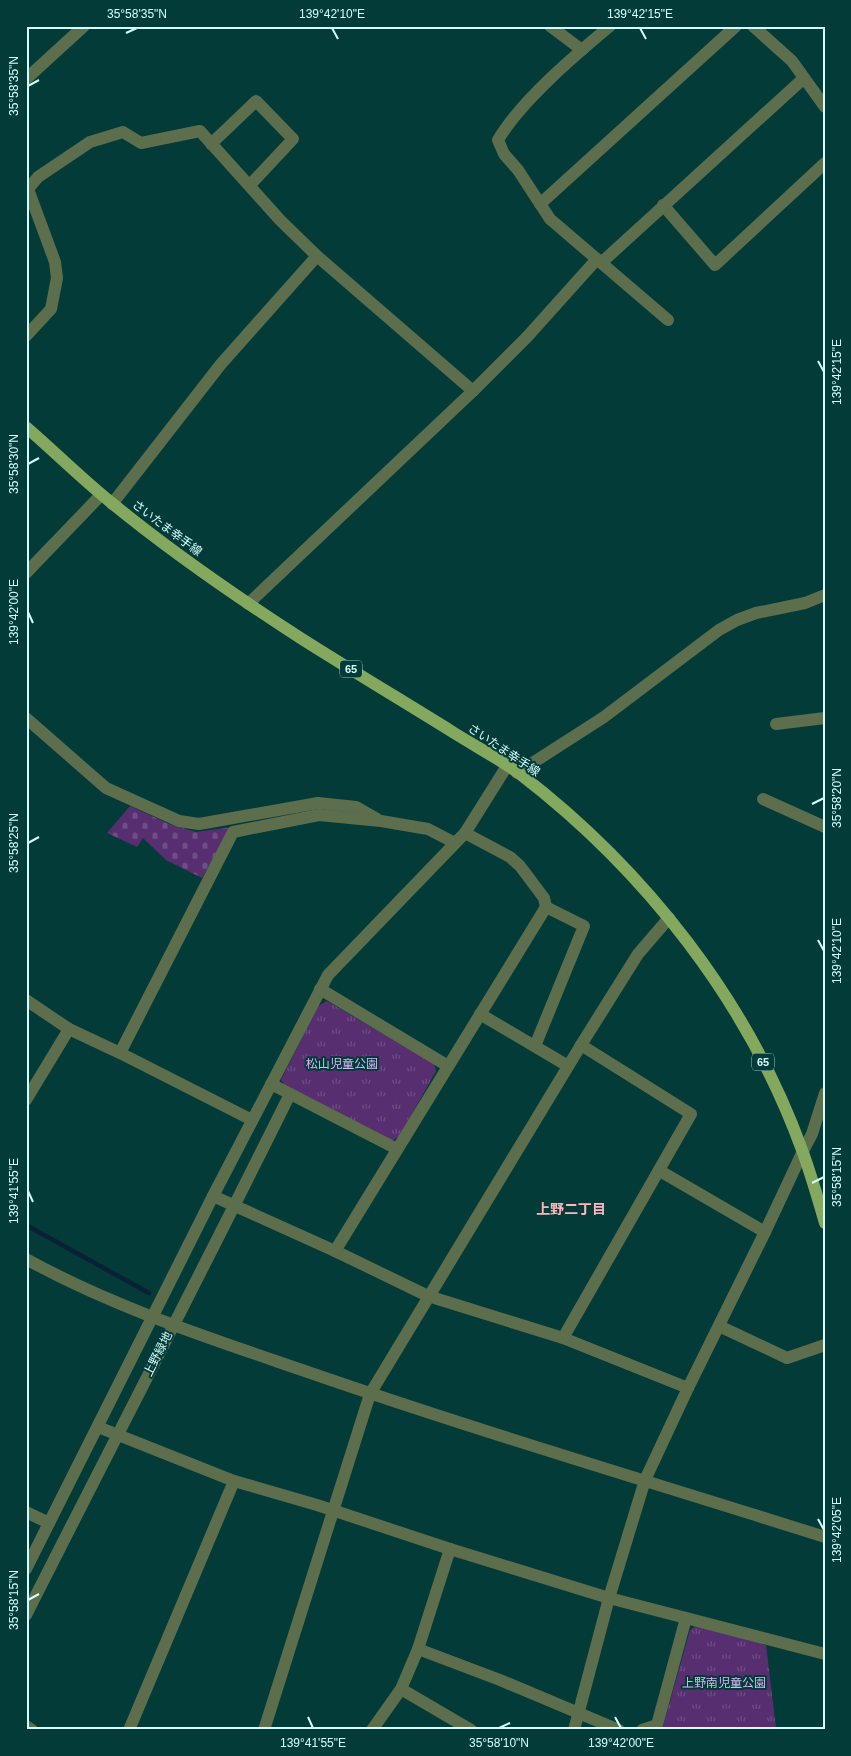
<svg xmlns="http://www.w3.org/2000/svg" width="851" height="1756" font-family="Arial,'Noto Sans JP',sans-serif">
<style>
.cemetery{fill:url(#cemetery-stones)}
.park{fill:url(#park-tufts)}
.lines{fill:none;stroke-linecap:round;stroke-linejoin:round}
.stream{stroke:#092036;stroke-width:4.5}
.minor{stroke:#5c6e4b;stroke-width:12}
.major{stroke:#84a95e;stroke-width:12}
.ticks{fill:none;stroke:#d3fefb;stroke-width:2}
.labels{text-anchor:middle;stroke-width:4;stroke-linejoin:round;paint-order:stroke}
.shield{fill:#033b39;stroke:#95c4c1;stroke-width:1}
.shield-label{font-size:11px;font-weight:bold;fill:#d3fefb}
.street-label{font-size:12px;fill:#d3fefb;stroke:#033b39}
.park-label{font-size:12px;fill:#dab6f6;stroke:#033b39}
.neighbourhood-label{font-size:14px;font-weight:bold;fill:#fbb7bf;stroke:#033b39}
.neatline{fill:none;stroke:#d3fefb;stroke-width:2}
.ticks-label{font-size:12px;text-anchor:middle;fill:#d3fefb}
</style>
<defs>
<pattern id="cemetery-stones" width="16" height="16" patternUnits="userSpaceOnUse" patternTransform="scale(1.25)"><rect width="16" height="16" fill="#572f70"/><path d="M2 7V4a2 2 0 0 1 4 0v3zM10 15v-3a2 2 0 0 1 4 0v3z" fill="#6e4e85"/></pattern>
<pattern id="park-tufts" width="24" height="20" patternUnits="userSpaceOnUse" patternTransform="scale(1.25)"><rect width="24" height="20" fill="#572f70"/><path d="M3 7l-1-3M5 7V3M7 7l1-3M15 17l-1-3M17 17v-4M19 17l1-3" fill="none" stroke="#6e4e85"/></pattern>
</defs>
<rect width="100%" height="100%" fill="#033b39"/>
<path class="cemetery" d="M130,806l39,18 27,8 36,-5 -30,51 -36,-18 -23,-22 -6,9 -30,-14z"/>
<g class="park">
<path d="M327,1001l107,63 2,7 -37,66 -8,4 -105,-54 -5,-7 37,-74z"/>
<path d="M696,1626l70,19 10,83 -4,2h-110l28,-100z"/>
</g>
<g class="lines">
<path class="stream" d="M26,1225l123,68"/>
<g class="minor">
<path d="M550,26l32,24"/>
<path d="M610,26c-36,30 -89,75 -112,114l6,14 14,16 32,49 118,101"/>
<path d="M753,26l39,35 33,46"/>
<path d="M26,79l58,-53"/>
<path d="M211,144l45,-43 37,38 -43,46"/>
<path d="M540,204l196,-178"/>
<path d="M663,205l52,60 110,-102"/>
<path d="M601,263l203,-185"/>
<path d="M26,336l25,-27 6,-31 -2,-16 -27,-73 10,-12 52,-35 33,-10 18,11 59,-12 80,89 37,36 156,135"/>
<path d="M112,504l109,-140 96,-108"/>
<path d="M26,573l75,-78"/>
<path d="M248,604l225,-213 54,-54 70,-78"/>
<path d="M26,718l80,70 73,33 20,3 119,-21 38,4 21,12"/>
<path d="M776,724l49,-6"/>
<path d="M517,773l87,-56 115,-87 18,-10 19,-7 49,-10 20,-8"/>
<path d="M763,799l62,28"/>
<path d="M320,989l128,77"/>
<path d="M26,1000l43,29 51,24 132,67"/>
<path d="M480,1014l88,52"/>
<path d="M535,1046l49,-120 -38,-19"/>
<path d="M120,1053l113,-221 86,-17 62,6 47,8 27,14"/>
<path d="M271,1084l126,65"/>
<path d="M26,1100l43,-71"/>
<path d="M660,1171l105,61"/>
<path d="M213,1196l122,55 93,45 135,42 125,50"/>
<path d="M335,1251l211,-344 -2,-9 -24,-32 -10,-9 -45,-24"/>
<path d="M26,1259c87,48 183,79 276,111 173,60 349,112 523,167"/>
<path d="M719,1326l68,32 38,-13"/>
<path d="M563,1338l128,-224 -110,-69"/>
<path d="M98,1427l136,54 83,24 133,44 159,49 216,56"/>
<path d="M26,1512l23,11"/>
<path d="M26,1569l187,-373 115,-221 137,-142 42,-67"/>
<path d="M26,1615c88,-174 178,-347 264,-521"/>
<path d="M418,1649l82,31 119,50"/>
<path d="M401,1689l70,41"/>
<path d="M26,1726l6,4"/>
<path d="M129,1730l105,-249"/>
<path d="M264,1730l106,-336 211,-349 57,-91 31,-36"/>
<path d="M372,1730l29,-41 17,-40 32,-100"/>
<path d="M574,1730l35,-132 36,-118 43,-92 77,-156 38,-81 9,-17 13,-41"/>
<path d="M642,1730l15,-5 29,-107"/>
</g>
<path class="major" d="M26,427c29,25 57,53 87,77 60,49 124,93 189,135 49,31 99,61 149,92 22,14 47,27 69,43 125,96 228,227 282,376 9,24 16,49 23,73"/>
</g>
<path class="ticks" d="M332,28l6,11M640,28l6,11M126,33l11,-5M28,86l11,-6M818,361l6,11M28,464l11,-6M28,612l5,11M812,804l12,-6M28,843l11,-6M818,940l6,11M812,1183l12,-6M28,1191l5,11M818,1519l6,11M28,1600l11,-6M308,1717l5,11M615,1717l6,11M499,1728l11,-5"/>
<g class="labels">
<g class="shield">
<rect x="340" y="660.5" width="22" height="17" rx="4"/>
<rect x="752" y="1053.5" width="22" height="17" rx="4"/>
</g>
<g class="shield-label">
<text x="351" y="673">65</text>
<text x="763" y="1066">65</text>
</g>
<g class="street-label">
<text transform="translate(167 528) rotate(37)" y="4">さいたま幸手線</text>
<text transform="translate(504 750) rotate(34)" y="4">さいたま幸手線</text>
<text transform="translate(158 1354) rotate(-63)" y="4">上野緑地</text>
</g>
<g class="park-label">
<text x="342" y="1068">松山児童公園</text>
<text x="724" y="1687">上野南児童公園</text>
</g>
<g class="neighbourhood-label">
<text x="571" y="1214">上野二丁目</text>
</g>
</g>
<rect width="851" height="1756" fill="none" stroke="#033b39" stroke-width="55"/>
<rect x="28" y="28" width="796" height="1700" class="neatline"/>
<g class="ticks-label">
<text x="137" y="18">35°58'35"N</text>
<text x="332" y="18">139°42'10"E</text>
<text x="640" y="18">139°42'15"E</text>
<text transform="translate(14 86) rotate(-90)" y="4">35°58'35"N</text>
<text transform="translate(837 372) rotate(-90)" y="4">139°42'15"E</text>
<text transform="translate(14 464) rotate(-90)" y="4">35°58'30"N</text>
<text transform="translate(14 612) rotate(-90)" y="4">139°42'00"E</text>
<text transform="translate(837 798) rotate(-90)" y="4">35°58'20"N</text>
<text transform="translate(14 843) rotate(-90)" y="4">35°58'25"N</text>
<text transform="translate(837 951) rotate(-90)" y="4">139°42'10"E</text>
<text transform="translate(837 1177) rotate(-90)" y="4">35°58'15"N</text>
<text transform="translate(14 1191) rotate(-90)" y="4">139°41'55"E</text>
<text transform="translate(837 1530) rotate(-90)" y="4">139°42'05"E</text>
<text transform="translate(14 1600) rotate(-90)" y="4">35°58'15"N</text>
<text x="313" y="1747">139°41'55"E</text>
<text x="499" y="1747">35°58'10"N</text>
<text x="621" y="1747">139°42'00"E</text>
</g>
</svg>
